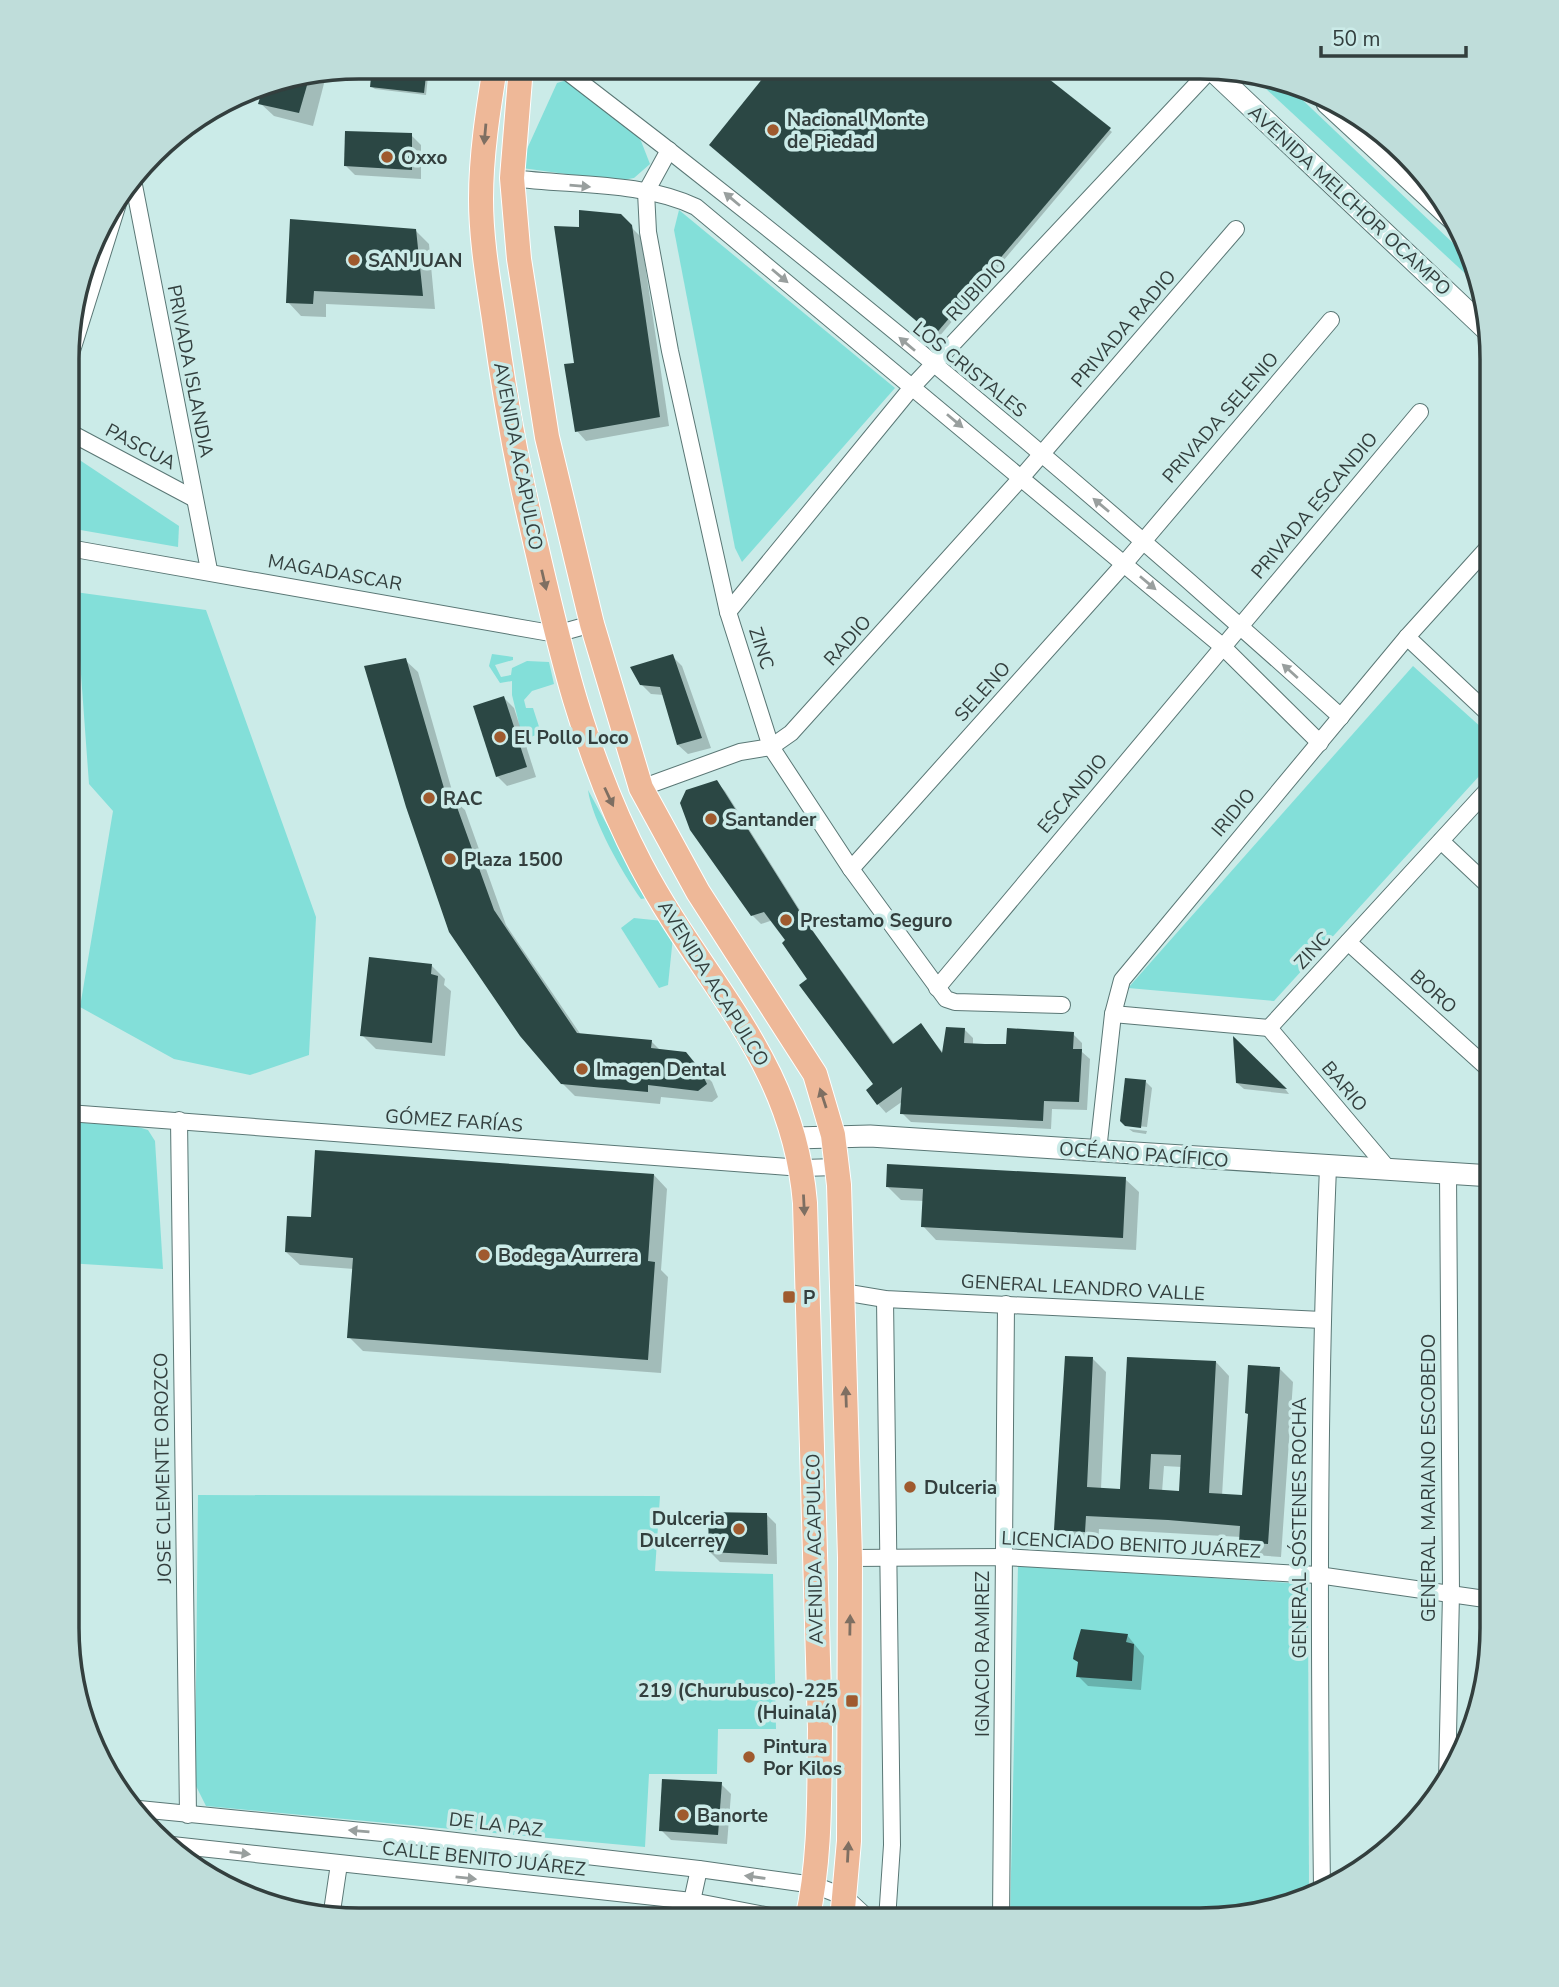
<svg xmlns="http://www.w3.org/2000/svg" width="1559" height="1987" font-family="'Nunito Sans',sans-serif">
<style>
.green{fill:#83dfd9}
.shadow{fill:#0003;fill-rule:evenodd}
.building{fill:#2b4744;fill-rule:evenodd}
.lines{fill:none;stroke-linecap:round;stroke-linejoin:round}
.street-casing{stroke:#5a7775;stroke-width:18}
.secondary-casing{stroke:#5a7775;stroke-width:23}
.primary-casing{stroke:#fff;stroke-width:26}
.street{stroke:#fff;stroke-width:16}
.secondary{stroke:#fff;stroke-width:21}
.primary{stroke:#eeb898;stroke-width:24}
.oneway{fill:#7e6f62}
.oneway2{fill:#999f9e}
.poi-dot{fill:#9f5a2e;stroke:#cbebe8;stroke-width:2.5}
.labels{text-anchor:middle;stroke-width:7;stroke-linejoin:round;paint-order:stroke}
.poi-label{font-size:19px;font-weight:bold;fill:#333f3e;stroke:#cbebe8;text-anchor:start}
.street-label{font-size:19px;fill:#333f3e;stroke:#cbebe8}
.rim{fill:none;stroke:#333f3e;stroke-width:3.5}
</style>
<rect width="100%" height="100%" fill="#cbebe8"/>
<g class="green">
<path d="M1250,74l40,14 185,176 9,27z"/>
<path d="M567,80l67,52 7,9 9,23 -16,14 -17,3 -95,-13v-8l35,-77z"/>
<path d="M679,210l216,178 -153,174 -7,-14 -61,-318z"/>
<path d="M69,453l110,73 -1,21 -109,-19z"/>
<path d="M75,592l131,18 110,307 -7,138 -59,20 -76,-16 -94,-52 33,-196 -24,-27z"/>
<path d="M492,654l21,3v3l-18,5 6,12 10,-2 1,-7 15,-7 22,1 5,22 -22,7 -8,9 2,8h7l8,25 -18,7 -11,-45v-14l-12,2 -11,-17z"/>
<path d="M1413,666l79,71v25l-218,239 -146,-13z"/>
<path d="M588,790l42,77 22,30 -11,2c-18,-25 -49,-79 -53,-109z"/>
<path d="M634,918l29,3 10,16 -5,48 -9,3 -38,-60z"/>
<path d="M67,1122l68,4 13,4 7,11 8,128 -96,-6z"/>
<path d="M198,1495l462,1 -5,75 118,3 3,155h-58l-1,45h-68l-4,73 -439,-41 -11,-22z"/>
<path d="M1018,1566l290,18 1,309 -90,27 -209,-1z"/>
</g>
<g class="shadow">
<path d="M374,67h55l-3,28 -51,-6 -3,-2z"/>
<path d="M774,68h258l80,64 -174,206 -227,-193z"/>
<path d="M327,72l-14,54 -39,-10 -14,-13 7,-21z"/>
<path d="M411,135l10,10v34l-66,-4 -10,-10z"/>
<path d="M620,216l21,21 28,189 -83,15 -9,-10 4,-202z"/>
<path d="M416,231l13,13 6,65 -109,-5v13l-25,-1 -13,-14z"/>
<path d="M672,656l10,10 29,82 -23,6 -10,-9 -14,-50 -13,-1 -10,-10z"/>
<path d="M405,660l13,12 37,129 10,9 41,115 75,110 70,6 10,10 24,3 27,28 6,15 -6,5 -51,-5 -1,7 -85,-8 -13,-13 -111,-152z"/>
<path d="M504,698l10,10 22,69 -29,9 -10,-10z"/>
<path d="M716,782l9,9 90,143 80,111 26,-19 23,28 20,-25 9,9v7l35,1 65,-12 9,9v9l8,7 -3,51 -35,-1 -1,20 -140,-7 -9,-9 1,-12 -17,12 -8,-9 -3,-20 -87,-143 -15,-21 -12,4 -9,-9z"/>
<path d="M431,965l14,14 -1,6 7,6 -6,65 -69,-7 -14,-14z"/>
<path d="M1235,1041l51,49 3,4 -45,-5 -7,-6z"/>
<path d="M1146,1082l6,6 -5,39 -21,-2z"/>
<path d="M1129,1129l18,2 -1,3 -13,-2z"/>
<path d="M654,1175l13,14 -6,81 7,7 -7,96 -298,-22 -14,-14 5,-68 -54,-4 -14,-13 27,-33z"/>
<path d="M1125,1179l14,13 -3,58 -200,-10 -13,-14 1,-25 -23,-1 -13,-13z"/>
<path d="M1093,1359l13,13 -5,117 21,1 94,-128 13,14 -7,120 21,1 7,-81 29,-48 14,14 -12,175 -27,-2 -13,-13v-5l-142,-8 -1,16 -29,-2 -13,-14zM1164,1466l18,1 -2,26 -18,-1z"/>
<path d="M766,1514l10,10 1,40 -57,-2 -10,-10z"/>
<path d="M1127,1635l17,21 -3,34 -53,-4 -10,-10 2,-13z"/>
<path d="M721,1784l10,10 -4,50 -56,-4 -10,-10z"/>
</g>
<g class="building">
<path d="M372,67h55l-3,26 -54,-6z"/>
<path d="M771,68h264l76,60 -177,208 -225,-191z"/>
<path d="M310,75l-11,38 -41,-9 7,-22z"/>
<path d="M345,131l67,2v37l-68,-4z"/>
<path d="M579,210l42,4 11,11 28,192 -85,15 -11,-68 10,-1 -20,-137 25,1z"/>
<path d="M290,219l126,10 7,67 -109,-5 -1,13 -27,-1z"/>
<path d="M673,654l29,84 -25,7 -17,-58 -20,-2 -10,-18z"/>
<path d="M406,658l40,137 7,1 41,114 83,123 75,7 -1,8 35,4 13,16 8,16 -9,7 -50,-6v7l-87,-8 -41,-48 -71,-104 -43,-125 -42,-141z"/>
<path d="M504,696l23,71 -31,10 -23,-71z"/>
<path d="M717,780l90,143 86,121 28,-21 21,30 4,-26 19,1 -1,15 21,1h21l1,-16 67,4 -1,17h9l-3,53 -35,-1 -1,20 -143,-7 2,-27 -25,18 -11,-15 7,-6 -74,-99 8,-6 -25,-36 3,-3 -21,-28 -13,4 -61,-86 -10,-27 6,-13z"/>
<path d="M369,957l63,7 -1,10 7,2 -6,67 -72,-7z"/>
<path d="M1233,1036l54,53 -51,-6z"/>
<path d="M1125,1078l21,2 -5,48 -16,-2 -5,-5z"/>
<path d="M315,1150l339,24 -6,87 7,1 -7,98 -301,-22 6,-80 -68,-6 2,-36 24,1z"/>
<path d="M887,1164l239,13 -3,61 -202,-11 2,-38 -37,-2z"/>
<path d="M1065,1356l28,1 -6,130 33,2 7,-132 89,4 -7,132 33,2 6,-81 -3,-1 3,-48 32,2 -12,177 -29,-2 1,-16 -72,-6 -82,-4 -1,16 -31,-2zM1151,1454l30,1 -2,36 -30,-2z"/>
<path d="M708,1512l59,1 1,42 -59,-3z"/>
<path d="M1081,1629l47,5 -2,8 8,2 -2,37 -56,-4 2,-15 -5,-3 1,-6z"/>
<path d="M662,1779l60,3 -4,53 -59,-4z"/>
</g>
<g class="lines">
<g class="street-casing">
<g id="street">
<path d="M561,67c269,205 530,423 780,650"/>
<path d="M669,150l-23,42 2,40 22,119 58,261 43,135 80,122 95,130 9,3 107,3"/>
<path d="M512,178c60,8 129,3 184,29l526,439 98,97"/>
<path d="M133,180l76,390"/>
<path d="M69,360l52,-166"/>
<path d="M69,432l124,66"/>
<path d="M69,548l487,86 36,-10"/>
<path d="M728,612l185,-226 298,-317"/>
<path d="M1407,637l85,80"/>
<path d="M641,788l99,-36 31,-5 20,-14 230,-255 215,-249"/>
<path d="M1441,841l51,48"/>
<path d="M851,869l273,-305 207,-244"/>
<path d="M1348,942l144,130"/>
<path d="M937,988l483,-576"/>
<path d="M1113,1014l156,14 223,-243"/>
<path d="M1269,1028l121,143"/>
<path d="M68,1113l734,55 35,-1"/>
<path d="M179,1120l9,695"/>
<path d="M1098,1151l15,-137 9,-34 285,-343 85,-94"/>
<path d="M843,1292l42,7 437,21"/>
<path d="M885,1299l7,546 -5,75"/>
<path d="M850,1558l153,-1 315,18 174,25"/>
<path d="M1447,1783l4,-190 -3,-420"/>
<path d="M139,1809l274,27 286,33 115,16 31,12 25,23"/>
<path d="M172,1845l520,56 99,19"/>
<path d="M1322,1889c-3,-241 -4,-482 6,-722"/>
<path d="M692,1901l7,-32"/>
<path d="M331,1918l8,-54"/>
<path d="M1001,1920l5,-616"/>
</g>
</g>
<g class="secondary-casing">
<g id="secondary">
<path d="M1211,69l278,263"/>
<path d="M1327,103l131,121"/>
<path d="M795,1138l75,-2 622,40"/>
</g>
</g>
<g class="primary-casing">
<g id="primary">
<path d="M495,67c-7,44 -14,88 -14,132 0,40 7,80 13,120 9,66 20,131 35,196 28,123 53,238 112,350 63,120 152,194 164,338l15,526c-1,64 1,128 -13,191"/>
<path d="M521,67l-9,111 7,81 28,178 45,187 49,164 57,104 117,182 18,61 6,50 11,373 -1,283 -7,79"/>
</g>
</g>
<use href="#street" class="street"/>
<use href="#secondary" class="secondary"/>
<use href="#primary" class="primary"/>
</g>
<defs><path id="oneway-solid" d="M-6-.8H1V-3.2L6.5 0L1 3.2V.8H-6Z" transform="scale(1.75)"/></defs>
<g class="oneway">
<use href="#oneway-solid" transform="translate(485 134) rotate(95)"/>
<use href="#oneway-solid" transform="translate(544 580) rotate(77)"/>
<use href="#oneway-solid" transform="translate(609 797) rotate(65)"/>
<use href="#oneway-solid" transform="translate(823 1098) rotate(-108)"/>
<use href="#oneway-solid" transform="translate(804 1205) rotate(87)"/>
<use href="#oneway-solid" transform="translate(846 1397) rotate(-92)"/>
<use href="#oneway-solid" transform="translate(850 1625) rotate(-89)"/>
<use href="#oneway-solid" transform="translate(848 1852) rotate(-87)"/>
</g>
<g class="oneway2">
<use href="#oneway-solid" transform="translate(580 186) rotate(5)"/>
<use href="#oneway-solid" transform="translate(732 199) rotate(-140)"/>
<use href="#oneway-solid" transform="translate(780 276) rotate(40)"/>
<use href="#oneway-solid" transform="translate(907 344) rotate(-140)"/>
<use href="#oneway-solid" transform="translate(955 421) rotate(40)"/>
<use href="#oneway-solid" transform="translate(1101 505) rotate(-140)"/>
<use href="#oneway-solid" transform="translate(1148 583) rotate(40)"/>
<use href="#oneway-solid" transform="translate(1290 671) rotate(-138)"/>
<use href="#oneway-solid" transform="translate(359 1831) rotate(-175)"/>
<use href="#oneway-solid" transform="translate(240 1853) rotate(7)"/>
<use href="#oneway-solid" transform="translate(755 1877) rotate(-172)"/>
<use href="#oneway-solid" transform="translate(466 1878) rotate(6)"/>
</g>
<g class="poi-dot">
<circle cx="773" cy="130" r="7"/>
<circle cx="387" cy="157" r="7"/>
<circle cx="354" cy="260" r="7"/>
<circle cx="500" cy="737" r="7"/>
<circle cx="429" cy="798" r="7"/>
<circle cx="711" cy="819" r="7"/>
<circle cx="450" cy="859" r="7"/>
<circle cx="786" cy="920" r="7"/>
<circle cx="582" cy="1069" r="7"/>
<circle cx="484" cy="1255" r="7"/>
<rect x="782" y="1290" width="14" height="14" rx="3.5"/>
<circle cx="910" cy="1487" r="7"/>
<circle cx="739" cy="1529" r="7"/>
<rect x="845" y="1694" width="14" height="14" rx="3.5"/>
<circle cx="749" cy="1757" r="7"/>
<circle cx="683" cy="1815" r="7"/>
</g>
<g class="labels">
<g class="poi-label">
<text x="787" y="126">Nacional Monte<tspan x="787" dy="22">de Piedad</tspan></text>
<text x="401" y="164">Oxxo</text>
<text x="368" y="267">SAN JUAN</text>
<text x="514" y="744">El Pollo Loco</text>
<text x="443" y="805">RAC</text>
<text x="725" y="826">Santander</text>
<text x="464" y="866">Plaza 1500</text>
<text x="800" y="927">Prestamo Seguro</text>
<text x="596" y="1076">Imagen Dental</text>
<text x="498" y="1262">Bodega Aurrera</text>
<text x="803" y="1304">P</text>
<text x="924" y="1494">Dulceria</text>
<text x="725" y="1525" text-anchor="end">Dulceria<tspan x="725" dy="22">Dulcerrey</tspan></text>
<text x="838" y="1697" text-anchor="end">219 (Churubusco)-225<tspan x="838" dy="22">(Huinalá)</tspan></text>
<text x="763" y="1753">Pintura<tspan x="763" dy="22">Por Kilos</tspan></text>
<text x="697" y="1822">Banorte</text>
</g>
<g class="street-label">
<text transform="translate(1350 200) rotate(43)" y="7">AVENIDA MELCHOR OCAMPO</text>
<text transform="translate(976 289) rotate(-47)" y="7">RUBIDIO</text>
<text transform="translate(1123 328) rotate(-49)" y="7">PRIVADA RADIO</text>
<text transform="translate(970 369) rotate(39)" y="7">LOS CRISTALES</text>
<text transform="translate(191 371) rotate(79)" y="7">PRIVADA ISLANDIA</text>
<text transform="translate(1220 417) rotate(-49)" y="7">PRIVADA SELENIO</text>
<text transform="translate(141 446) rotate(28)" y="7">PASCUA</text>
<text transform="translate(519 456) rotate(79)" y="7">AVENIDA ACAPULCO</text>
<text transform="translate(1314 505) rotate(-50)" y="7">PRIVADA ESCANDIO</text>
<text transform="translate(335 572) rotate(10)" y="7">MAGADASCAR</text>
<text transform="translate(847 640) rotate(-48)" y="7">RADIO</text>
<text transform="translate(762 648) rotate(72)" y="7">ZINC</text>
<text transform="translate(982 691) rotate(-48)" y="7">SELENO</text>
<text transform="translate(1072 793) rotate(-50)" y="7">ESCANDIO</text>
<text transform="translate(1233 812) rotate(-50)" y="7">IRIDIO</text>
<text transform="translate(1312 950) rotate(-47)" y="7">ZINC</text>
<text transform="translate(714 983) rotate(58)" y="7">AVENIDA ACAPULCO</text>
<text transform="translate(1434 991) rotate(42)" y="7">BORO</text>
<text transform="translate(1345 1086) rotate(50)" y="7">BARIO</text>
<text transform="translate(454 1120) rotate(4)" y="7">GÓMEZ FARÍAS</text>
<text transform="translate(1144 1154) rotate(4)" y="7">OCÉANO PACÍFICO</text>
<text transform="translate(1083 1287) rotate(3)" y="7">GENERAL LEANDRO VALLE</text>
<text transform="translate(162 1468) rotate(-91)" y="7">JOSE CLEMENTE OROZCO</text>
<text transform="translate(1428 1478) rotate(-90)" y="7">GENERAL MARIANO ESCOBEDO</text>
<text transform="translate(1299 1528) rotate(-90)" y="7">GENERAL SÓSTENES ROCHA</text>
<text transform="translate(1131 1544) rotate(3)" y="7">LICENCIADO BENITO JUÁREZ</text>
<text transform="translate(814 1549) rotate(-91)" y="7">AVENIDA ACAPULCO</text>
<text transform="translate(982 1654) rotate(-90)" y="7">IGNACIO RAMIREZ</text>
<text transform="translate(496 1824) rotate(7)" y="7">DE LA PAZ</text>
<text transform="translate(484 1858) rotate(6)" y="7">CALLE BENITO JUÁREZ</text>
</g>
</g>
<path d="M0 0H1559V1987H0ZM359 79H1200A280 280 0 0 1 1480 359V1628A280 280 0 0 1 1200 1908H359A280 280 0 0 1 79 1628V359A280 280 0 0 1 359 79Z" fill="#bfddda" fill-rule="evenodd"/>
<path class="rim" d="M359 79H1200A280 280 0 0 1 1480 359V1628A280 280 0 0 1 1200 1908H359A280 280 0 0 1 79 1628V359A280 280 0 0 1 359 79Z"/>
<path d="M1321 46v10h145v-10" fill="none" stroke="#333f3e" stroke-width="3.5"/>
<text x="1332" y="46" font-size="21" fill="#333f3e" stroke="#cbebe8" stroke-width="5" paint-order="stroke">50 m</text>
</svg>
